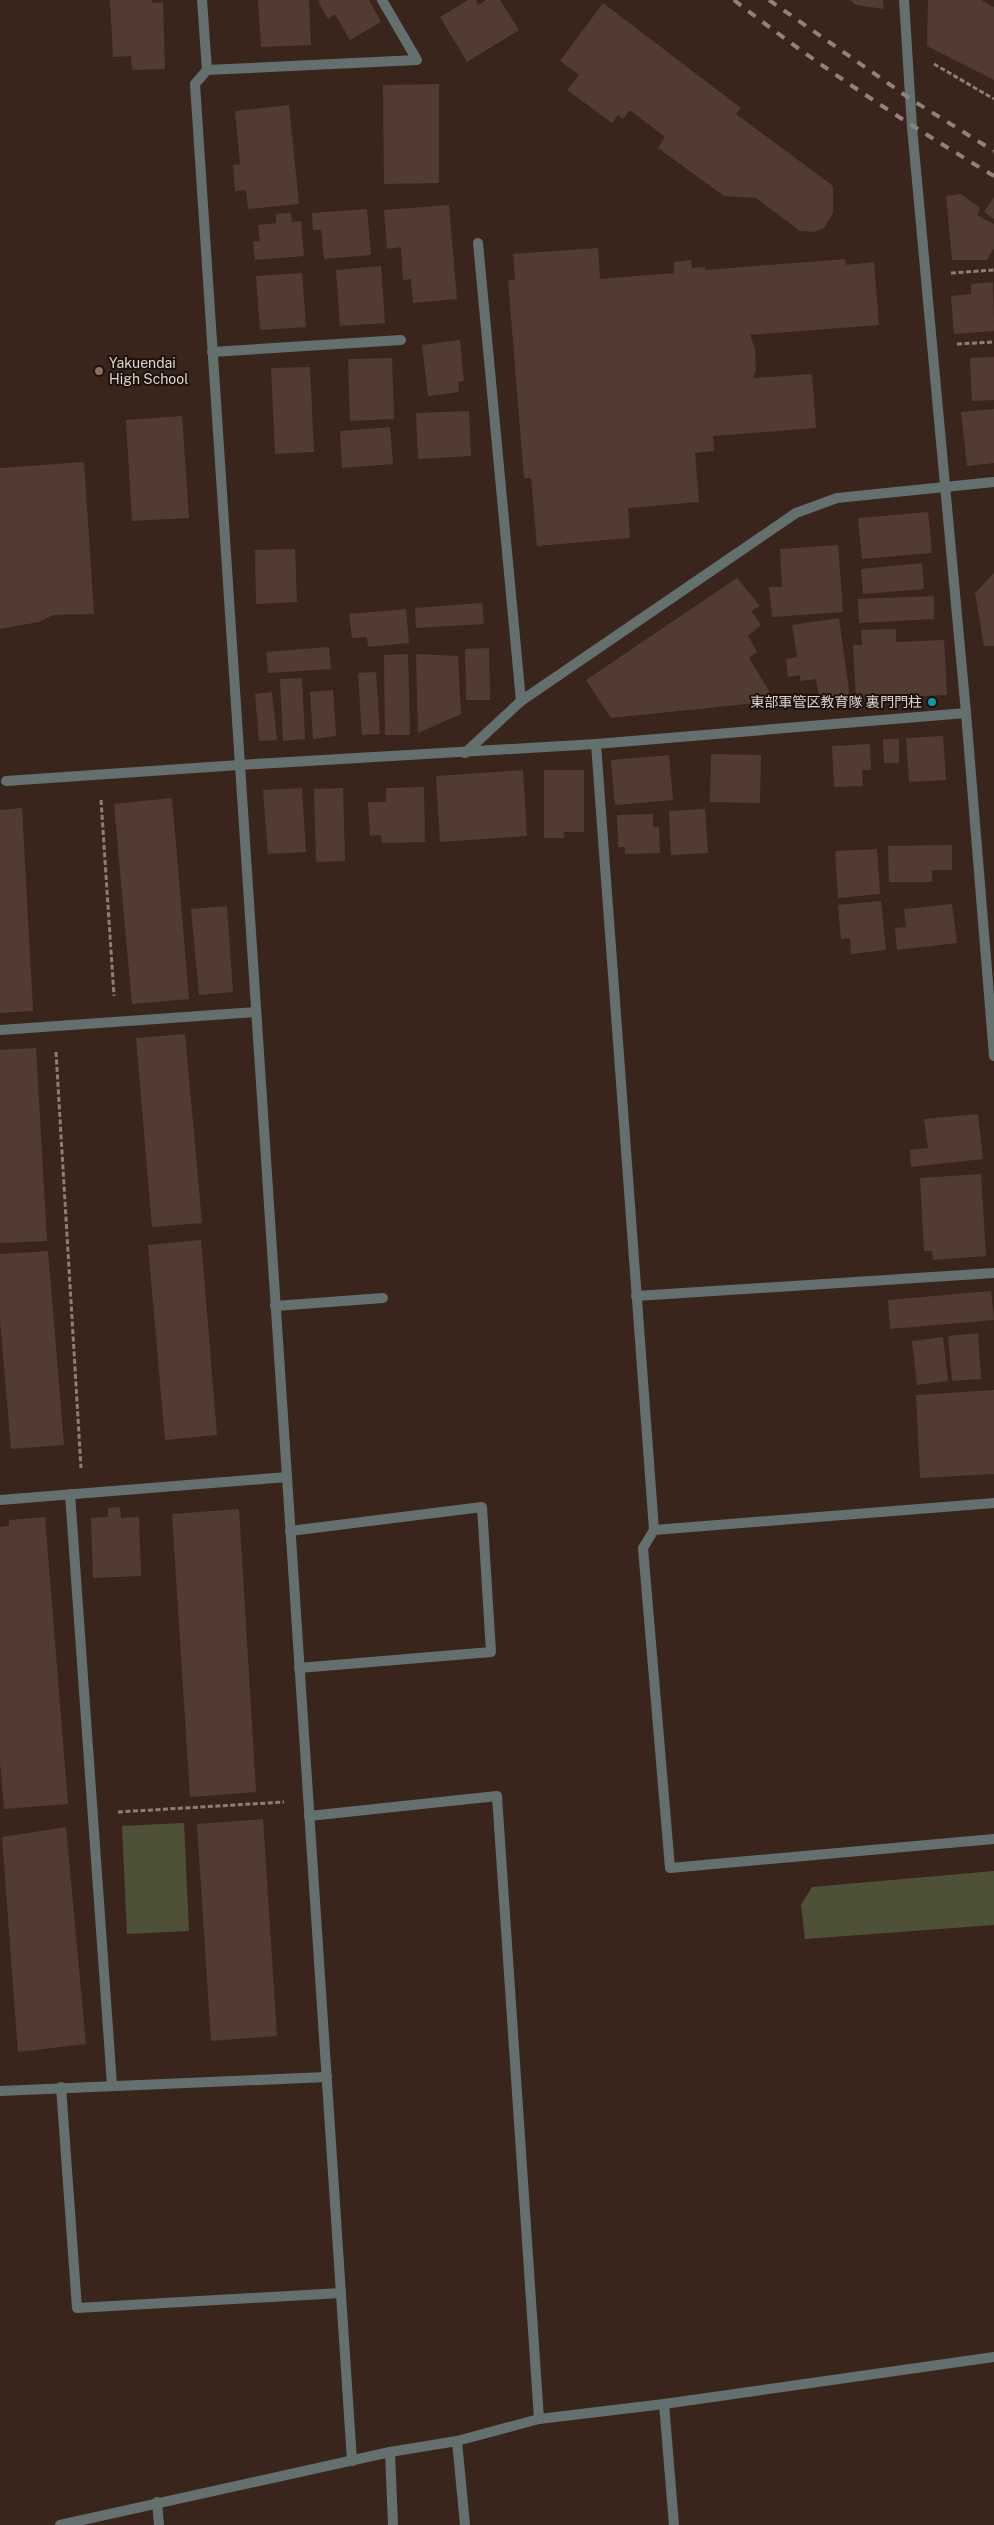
<svg xmlns="http://www.w3.org/2000/svg" width="994" height="2525" font-family="'Public Sans','Noto Sans JP',sans-serif">
<style>
.green{fill:#4e5138}
.building{fill:#523b32}
.lines{fill:none;stroke-linecap:round;stroke-linejoin:round}
.path{stroke:#8f7d76;stroke-width:3;stroke-dasharray:5 2.5;stroke-linecap:butt}
.service{stroke:#63706d;stroke-width:10}
.minor{stroke:#63706d;stroke-width:10}
.tertiary{stroke:#63706d;stroke-width:10}
.rail{stroke:#93827b;stroke-width:4;stroke-dasharray:9 9;stroke-linecap:butt}
.education-dot{fill:#8d6e63;stroke:#1b110d;stroke-width:2}
.culture-dot{fill:#0f9aa8;stroke:#1b110d;stroke-width:2}
.labels{text-anchor:middle;stroke-width:4;stroke-linejoin:round;paint-order:stroke}
.poi-label{font-size:14px;fill:#e0d2cc;stroke:#1b110d;text-anchor:start}
</style>
<rect width="100%" height="100%" fill="#3a251c"/>
<g class="green">
<path d="M184,1823l5,108 -62,3 -5,-108z"/>
<path d="M994,1871v54l-189,14 -4,-34 11,-18z"/>
</g>
<g class="building">
<path d="M110,0h42v3l11,-1 2,67 -33,1 -1,-14 -18,1z"/>
<path d="M258,0h51l2,45 -50,2z"/>
<path d="M320,0h49l12,22 -31,18 -15,-26 -7,5 -10,-18z"/>
<path d="M468,0h8l2,5 8,-5h14l19,30 -52,32 -27,-45z"/>
<path d="M850,0h33l1,9 -28,-4z"/>
<path d="M928,0h53l13,7v73l-67,-34z"/>
<path d="M603,3l138,105 -5,6 97,72v27l-9,15 -10,4 -14,-1 -44,-33 -32,-2 -66,-48 7,-11 -35,-27 -7,9 -5,-4 -6,8 -45,-33 12,-15 -19,-14z"/>
<path d="M439,84v99l-55,1 -1,-99z"/>
<path d="M289,105l10,99 -51,5 -2,-19 -11,1 -2,-26 7,-1 -5,-53z"/>
<path d="M961,194l19,14 -3,7 17,9v24l-7,12h-35l-6,-64z"/>
<path d="M994,197v22l-10,-7z"/>
<path d="M449,205l8,94 -44,4 -2,-24 -8,1 -2,-33 -14,2 -3,-39z"/>
<path d="M367,209l4,46 -47,4 -3,-29h-8l-1,-17z"/>
<path d="M291,213l1,9 9,-1 3,35 -49,4 -2,-18 7,-1 -2,-16 18,-2v-9z"/>
<path d="M598,248l2,31 74,-6v-11l17,-2 1,8 13,-1v3l140,-11 1,6 28,-3 5,63 -129,10 5,14 1,21 -3,8 59,-4 4,54 -103,8 1,15 -19,2 4,49 -71,6 2,30 -93,8 -6,-68h-7l-16,-198h7l-2,-26z"/>
<path d="M381,266l4,57 -45,3 -4,-56z"/>
<path d="M302,273l4,54 -46,3 -4,-54z"/>
<path d="M993,282l1,49 -40,3 -3,-38 20,-2v-10z"/>
<path d="M460,340l4,41 -6,1 1,10 -31,4 -6,-51z"/>
<path d="M994,357v43l-22,1 -2,-43z"/>
<path d="M392,358l2,61 -44,2 -2,-62z"/>
<path d="M310,367l4,85 -39,2 -4,-86z"/>
<path d="M994,409v54l-27,3 -6,-54z"/>
<path d="M469,411l2,45 -53,3 -2,-46z"/>
<path d="M182,416l7,102 -57,3 -6,-101z"/>
<path d="M390,427l3,37 -51,4 -2,-37z"/>
<path d="M84,462l10,152 -41,1 -14,7 -39,7v-161z"/>
<path d="M928,512l4,41 -70,6 -4,-41z"/>
<path d="M838,545l5,67 -71,5 -3,-30h13l-2,-38z"/>
<path d="M295,549l2,53 -41,2 -1,-54z"/>
<path d="M922,563l2,26 -61,5 -2,-25z"/>
<path d="M994,573v73h-10l-9,-53z"/>
<path d="M737,578l23,28 -9,5 10,14 -13,11 9,16 -8,6 26,43 -164,17 -25,-38z"/>
<path d="M934,596v23l-75,4 -1,-24z"/>
<path d="M482,603l2,21 -68,4 -1,-20z"/>
<path d="M406,609l3,34 -41,4 -1,-10 -15,1 -3,-24z"/>
<path d="M839,618l11,80 -30,5 -4,-24 -16,2v-6l-12,2 -2,-18 11,-2 -5,-32z"/>
<path d="M896,629v13l48,-2 3,55 -91,4 -3,-54h9l-1,-15z"/>
<path d="M329,647l2,22 -63,4 -2,-21z"/>
<path d="M489,648l1,52h-24l-1,-51z"/>
<path d="M408,654l2,81h-25l-1,-80z"/>
<path d="M416,654l42,2 3,58 -43,19z"/>
<path d="M376,672l4,62 -18,1 -4,-62z"/>
<path d="M302,678l3,61 -22,2 -3,-62z"/>
<path d="M333,690l3,46 -23,3 -3,-47z"/>
<path d="M272,692l5,48 -18,1 -4,-47z"/>
<path d="M943,736l3,44 -37,2 -3,-44z"/>
<path d="M883,739h16v24h-15z"/>
<path d="M870,744l1,26h-9l1,16 -29,1 -2,-41z"/>
<path d="M711,754l50,1 -1,48 -50,-1z"/>
<path d="M669,755l4,45 -58,5 -4,-45z"/>
<path d="M523,770l4,66 -87,6 -4,-66z"/>
<path d="M544,770h40v62h-20v6h-20z"/>
<path d="M424,787l1,55 -43,1 -1,-8 -11,1 -2,-34h18v-14z"/>
<path d="M302,788l4,64 -38,2 -5,-64z"/>
<path d="M343,788l2,73 -29,1 -2,-73z"/>
<path d="M172,798l17,201 -57,5 -18,-200z"/>
<path d="M22,808l11,203 -33,2v-203z"/>
<path d="M705,809l3,44 -37,2 -2,-44z"/>
<path d="M653,814v13h6l1,26 -35,1v-7h-7l-1,-32z"/>
<path d="M952,845v25h-20v12h-43l-1,-36z"/>
<path d="M877,849l3,45 -42,4 -3,-47z"/>
<path d="M881,901l5,49 -35,4 -1,-16 -9,1 -3,-34z"/>
<path d="M952,904l5,39 -60,7 -2,-22 11,-1 -2,-18z"/>
<path d="M227,906l6,86 -34,3 -8,-86z"/>
<path d="M185,1034l17,189 -50,4 -16,-189z"/>
<path d="M36,1048l11,193 -47,2v-193z"/>
<path d="M978,1114l5,45 -72,8 -1,-17 18,-2 -4,-29z"/>
<path d="M981,1174l5,82 -53,4 -1,-9h-8l-4,-73z"/>
<path d="M201,1240l16,195 -52,5 -17,-195z"/>
<path d="M48,1251l16,194 -53,4 -11,-129v-66z"/>
<path d="M991,1291l3,29 -104,9 -2,-29z"/>
<path d="M978,1333l3,46 -29,2 -4,-45z"/>
<path d="M943,1337l5,44 -31,4 -5,-44z"/>
<path d="M994,1390v84l-74,4 -4,-83z"/>
<path d="M120,1507l1,11 18,-1 2,59 -48,2 -2,-60 17,-1v-9z"/>
<path d="M239,1509l17,283 -66,5 -18,-283z"/>
<path d="M45,1517l23,287 -64,5 -4,-48v-234l9,-1v-6z"/>
<path d="M263,1819l14,217 -66,5 -14,-217z"/>
<path d="M66,1827l20,217 -68,8 -16,-215z"/>
</g>
<g class="lines">
<g class="path">
<path d="M934,64l60,35"/>
<path d="M951,273l43,-3"/>
<path d="M957,344l37,-2"/>
<path d="M101,800l13,196"/>
<path d="M56,1052l25,416"/>
<path d="M118,1812l166,-10"/>
</g>
<g class="service">
<path d="M478,243l43,458"/>
<path d="M596,744l58,786"/>
<path d="M0,1030l256,-18"/>
<path d="M636,1296l358,-23"/>
<path d="M70,1494l42,591"/>
<path d="M994,1503l-340,27 -11,18 27,320 324,-29"/>
<path d="M290,1531l192,-24 9,145 -192,16"/>
<path d="M309,1816l188,-20 42,623"/>
<path d="M61,2087l16,221 264,-15"/>
<path d="M664,2404l10,121"/>
<path d="M457,2441l8,84"/>
<path d="M390,2452l3,73"/>
</g>
<g class="minor">
<path d="M202,0l5,70 -12,14 157,2377"/>
<path d="M904,0l8,127 54,586 28,343"/>
<path d="M207,70l210,-10 -35,-60"/>
<path d="M212,352l189,-12"/>
<path d="M465,753l56,-52 275,-188 41,-15 157,-16"/>
<path d="M239,765l357,-21 370,-31"/>
<path d="M275,1306l108,-8"/>
<path d="M0,1500l287,-23"/>
<path d="M0,2091l327,-14"/>
<path d="M157,2502l2,23"/>
</g>
<g class="tertiary">
<path d="M6,781l233,-16"/>
<path d="M60,2525l330,-73 67,-11 82,-22 125,-15 330,-47"/>
</g>
<g class="rail">
<path d="M734,0c83,65 170,122 260,176"/>
<path d="M769,0l143,100 82,51"/>
</g>
</g>
<circle class="education-dot" cx="99" cy="371" r="5"/>
<circle class="culture-dot" cx="932" cy="702" r="5"/>
<g class="labels">
<g class="poi-label">
<text x="109" y="368">Yakuendai<tspan x="109" dy="16">High School</tspan></text>
<text x="922" y="707" text-anchor="end">東部軍管区教育隊 裏門門柱</text>
</g>
</g>
</svg>
